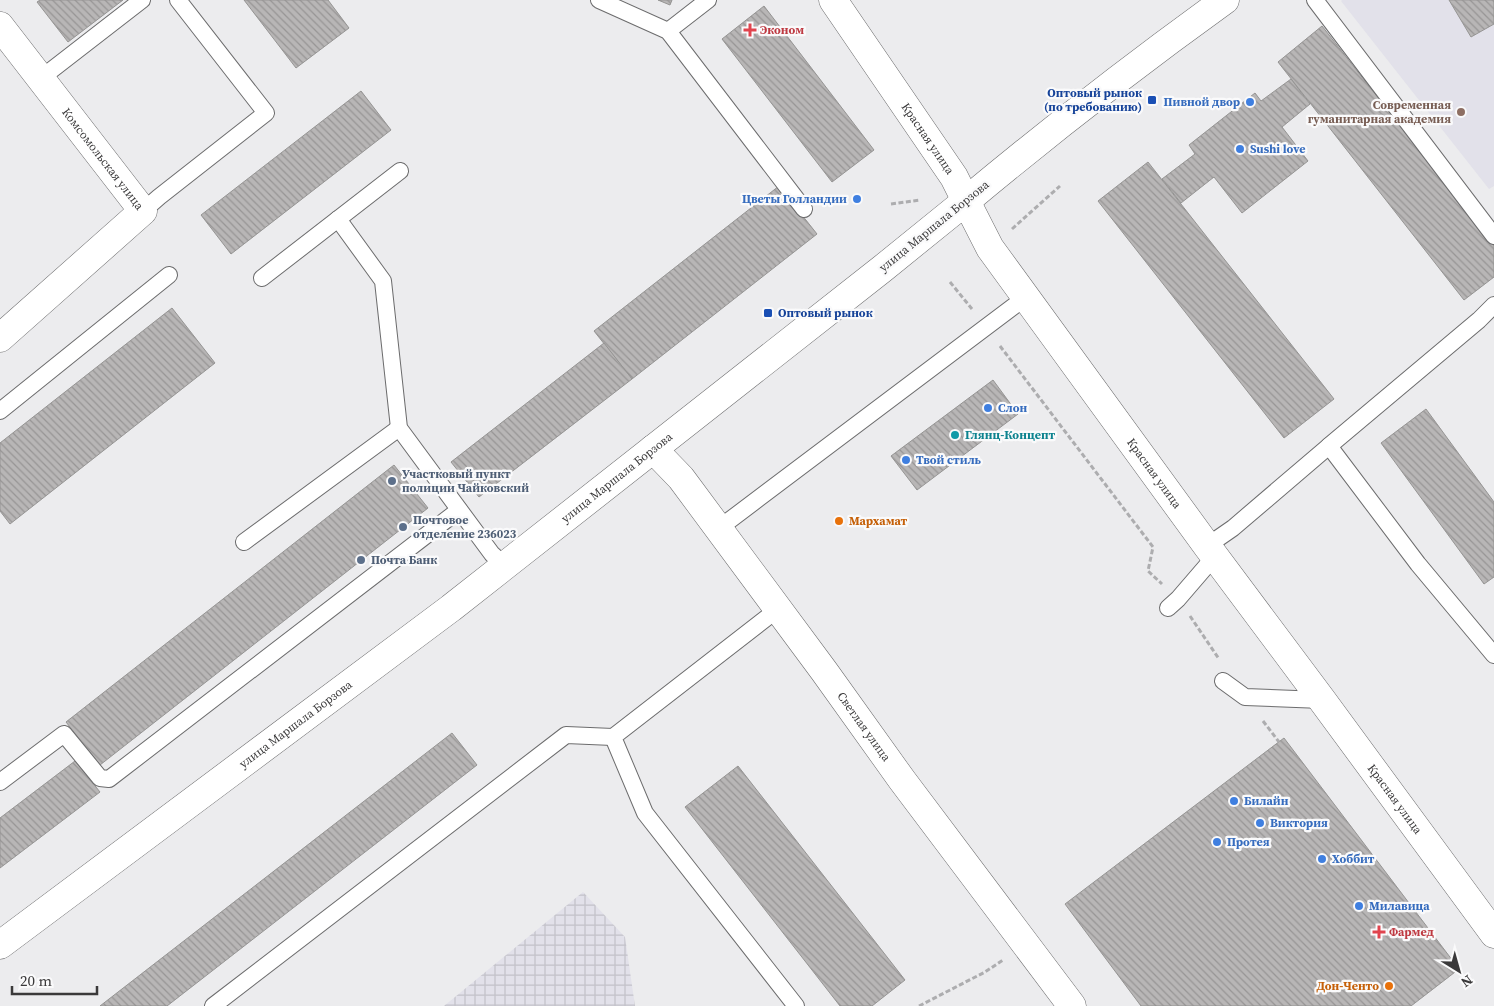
<svg xmlns="http://www.w3.org/2000/svg" width="1494" height="1006" font-family="'Source Serif 4',serif">
<style>
.built{fill:#e2e1ea}
.industrial{fill:url(#industrial-grid)}
.building{fill:url(#building-back-hatch);stroke:#959493}
.lines{fill:none;stroke-linecap:round;stroke-linejoin:round}
.lane-casing{stroke:#6c6c6d;stroke-width:18}
.street-casing{stroke:#6c6c6d;stroke-width:29}
.secondary-casing{stroke:#6c6c6d;stroke-width:29}
.primary-casing{stroke:#6c6c6d;stroke-width:29}
.path{stroke:#adadaf;stroke-width:3;stroke-dasharray:5 2.5;stroke-linecap:butt}
.lane{stroke:#fff;stroke-width:16}
.street{stroke:#fff;stroke-width:28}
.secondary{stroke:#fff;stroke-width:28}
.primary{stroke:#fff;stroke-width:28}
.health-dot{fill:#e0444e;stroke:#fafafb;stroke-width:2}
.transit-dot{fill:#1a4fb4;stroke:#fafafb;stroke-width:2}
.shop-dot{fill:#3f7fe0;stroke:#fafafb;stroke-width:2}
.education-dot{fill:#8d6e63;stroke:#fafafb;stroke-width:2}
.culture-dot{fill:#0f9aa8;stroke:#fafafb;stroke-width:2}
.service-dot{fill:#5c6f8a;stroke:#fafafb;stroke-width:2}
.food-dot{fill:#e8710a;stroke:#fafafb;stroke-width:2}
.labels{text-anchor:middle;stroke-width:4.5;stroke-linejoin:round;paint-order:stroke}
.health-label{font-size:12px;font-weight:bold;fill:#be3a42;stroke:#fafafb;text-anchor:start}
.transit-label{font-size:12px;font-weight:bold;fill:#164399;stroke:#fafafb;text-anchor:end}
.shop-label{font-size:12px;font-weight:bold;fill:#366cbe;stroke:#fafafb;text-anchor:start}
.education-label{font-size:12px;font-weight:bold;fill:#785e54;stroke:#fafafb;text-anchor:end}
.street-label{font-size:12px;fill:#3a393a;stroke:#fafafb}
.culture-label{font-size:12px;font-weight:bold;fill:#0d838f;stroke:#fafafb;text-anchor:start}
.service-label{font-size:12px;font-weight:bold;fill:#4e5e75;stroke:#fafafb;text-anchor:start}
.food-label{font-size:12px;font-weight:bold;fill:#c56008;stroke:#fafafb;text-anchor:start}
</style>
<defs>
<pattern id="industrial-grid" width="8" height="8" patternUnits="userSpaceOnUse" patternTransform="scale(1.25)"><rect width="8" height="8" fill="#e2e1ea"/><path d="M0 4h8M4 0v8" fill="none" stroke="#c3c2c9"/></pattern>
<pattern id="building-back-hatch" width="6" height="6" patternUnits="userSpaceOnUse" patternTransform="scale(1.25)"><rect width="6" height="6" fill="#b8b6b6"/><path d="M-1 5l2 2M0 0l6 6M5-1l2 2" fill="none" stroke="#979595"/></pattern>
</defs>
<rect width="100%" height="100%" fill="#ececee"/>
<path class="built" d="M1342,0h107l22,37 23,-13v162l-5,3 -148,-188z"/>
<path class="industrial" d="M583,892l42,45 10,69h-191z"/>
<g class="building">
<path d="M40,0h83l-55,42 -31,-40z"/>
<path d="M244,0h84l21,28 -53,40z"/>
<path d="M658,0h14l-2,5z"/>
<path d="M1449,0h45v24l-23,13z"/>
<path d="M764,6l110,144 -42,32 -110,-143z"/>
<path d="M1322,26l172,220v31l-30,23 -186,-238z"/>
<path d="M1291,79l19,25 -28,23 26,34 -66,52 -28,-36 -33,26 -19,-24 33,-25 -6,-9 66,-52 6,8z"/>
<path d="M361,91l30,39 -160,124 -30,-39z"/>
<path d="M1148,162l186,237 -50,39 -186,-237z"/>
<path d="M779,186l38,48 -185,145 -38,-48z"/>
<path d="M172,308l43,55 -205,161 -10,-13v-68z"/>
<path d="M604,343l28,36 -153,118 -28,-35z"/>
<path d="M993,380l25,34 -101,76 -26,-34z"/>
<path d="M1426,409l68,93v75l-10,7 -103,-141z"/>
<path d="M394,465l34,43 -328,257 -34,-43z"/>
<path d="M452,733l25,32 -310,241h-67z"/>
<path d="M1284,738l175,231 -48,37h-270l-76,-102z"/>
<path d="M75,761l25,31 -100,76v-50z"/>
<path d="M738,766l167,214 -33,26h-32l-155,-199z"/>
</g>
<g class="lines">
<g class="lane-casing">
<g id="lane">
<path d="M599,0l69,31 136,178"/>
<path d="M1315,0l179,236"/>
<path d="M668,31l40,-31"/>
<path d="M40,79l102,-79"/>
<path d="M143,211l16,-14 107,-84 -88,-113"/>
<path d="M338,219l45,62 16,147 93,126 12,11"/>
<path d="M262,278l138,-107"/>
<path d="M1494,305l-15,15 -150,126 89,118 76,91"/>
<path d="M0,411l169,-136"/>
<path d="M718,529l308,-232"/>
<path d="M244,542l155,-114"/>
<path d="M1207,546l26,-18 96,-82"/>
<path d="M1168,608l10,-9 37,-43"/>
<path d="M778,609l-165,128 32,76 151,193"/>
<path d="M1223,681l22,16 77,3"/>
<path d="M0,782l64,-48 36,44 9,1 350,-269"/>
<path d="M213,1006l353,-271 47,2"/>
</g>
</g>
<g class="street-casing">
<g id="street">
<path id="s1" d="M0,26l143,185 -143,127"/>
<path id="s2" d="M653,449l28,29 143,193 78,109 170,226"/>
</g>
</g>
<g class="secondary-casing">
<g id="secondary">
<path id="s3" d="M833,0l121,177 12,24c84,-70 170,-137 259,-201"/>
</g>
</g>
<g class="primary-casing">
<g id="primary">
<path id="s4" d="M0,945l451,-337 431,-339 84,-68 24,47 217,298 115,154 172,234"/>
</g>
</g>
<g class="path">
<path d="M891,204l29,-4"/>
<path d="M1012,229l48,-43"/>
<path d="M950,282l22,27"/>
<path d="M1000,346l153,201 -5,24 14,13"/>
<path d="M1190,616l29,43"/>
<path d="M1263,721l16,21"/>
<path d="M919,1006l66,-34 18,-12"/>
</g>
<use href="#lane" class="lane"/>
<use href="#street" class="street"/>
<use href="#secondary" class="secondary"/>
<use href="#primary" class="primary"/>
</g>
<g class="health-dot">
<path d="M747.5 22.5h5v5h5v5h-5v5h-5v-5h-5v-5h5z"/>
<path d="M1376.5 924.5h5v5h5v5h-5v5h-5v-5h-5v-5h5z"/>
</g>
<g class="transit-dot">
<rect x="1147" y="95" width="10" height="10" rx="2.5"/>
<rect x="763" y="308" width="10" height="10" rx="2.5"/>
</g>
<g class="shop-dot">
<circle cx="1250" cy="102" r="5"/>
<circle cx="1240" cy="149" r="5"/>
<circle cx="857" cy="199" r="5"/>
<circle cx="988" cy="408" r="5"/>
<circle cx="906" cy="460" r="5"/>
<circle cx="1234" cy="801" r="5"/>
<circle cx="1260" cy="823" r="5"/>
<circle cx="1217" cy="842" r="5"/>
<circle cx="1322" cy="859" r="5"/>
<circle cx="1359" cy="906" r="5"/>
</g>
<circle class="education-dot" cx="1461" cy="112" r="5"/>
<circle class="culture-dot" cx="955" cy="435" r="5"/>
<g class="service-dot">
<circle cx="392" cy="481" r="5"/>
<circle cx="403" cy="527" r="5"/>
<circle cx="361" cy="560" r="5"/>
</g>
<g class="food-dot">
<circle cx="839" cy="521" r="5"/>
<circle cx="1389" cy="986" r="5"/>
</g>
<g class="labels">
<g class="health-label">
<text x="760" y="34">Эконом</text>
<text x="1389" y="936">Фармед</text>
</g>
<g class="transit-label">
<text x="1142" y="97">Оптовый рынок<tspan x="1142" dy="14">(по требованию)</tspan></text>
<text x="778" y="317" text-anchor="start">Оптовый рынок</text>
</g>
<g class="shop-label">
<text x="1240" y="106" text-anchor="end">Пивной двор</text>
<text x="1250" y="153">Sushi love</text>
<text x="847" y="203" text-anchor="end">Цветы Голландии</text>
<text x="998" y="412">Слон</text>
<text x="916" y="464">Твой стиль</text>
<text x="1244" y="805">Билайн</text>
<text x="1270" y="827">Виктория</text>
<text x="1227" y="846">Протея</text>
<text x="1332" y="863">Хоббит</text>
<text x="1369" y="910">Милавица</text>
</g>
<g class="education-label">
<text x="1451" y="109">Современная<tspan x="1451" dy="14">гуманитарная академия</tspan></text>
</g>
<g class="street-label">
<text dy="4" stroke="none"><textPath href="#s3" startOffset="168">Красная улица</textPath></text>
<text dy="4" stroke="none"><textPath href="#s1" startOffset="168">Комсомольская улица</textPath></text>
<text transform="translate(934 226) rotate(-39)" y="4">улица Маршала Борзова</text>
<text dy="4" stroke="none"><textPath href="#s4" startOffset="1551">Красная улица</textPath></text>
<text dy="4" stroke="none"><textPath href="#s4" startOffset="774">улица Маршала Борзова</textPath></text>
<text dy="4" stroke="none"><textPath href="#s4" startOffset="369">улица Маршала Борзова</textPath></text>
<text dy="4" stroke="none"><textPath href="#s2" startOffset="349">Светлая улица</textPath></text>
<text dy="4" stroke="none"><textPath href="#s4" startOffset="1956">Красная улица</textPath></text>
</g>
<g class="culture-label">
<text x="965" y="439">Глянц-Концепт</text>
</g>
<g class="service-label">
<text x="402" y="478">Участковый пункт<tspan x="402" dy="14">полиции Чайковский</tspan></text>
<text x="413" y="524">Почтовое<tspan x="413" dy="14">отделение 236023</tspan></text>
<text x="371" y="564">Почта Банк</text>
</g>
<g class="food-label">
<text x="849" y="525">Мархамат</text>
<text x="1379" y="990" text-anchor="end">Дон-Ченто</text>
</g>
</g>
<g transform="translate(1459 971) rotate(143)" stroke="#fafafb" stroke-width="4" paint-order="stroke">
<path d="M0-4L9 19L0 12L-9 19Z" fill="#3a393a"/>
<text y="-8" font-size="14" font-weight="bold" text-anchor="middle" fill="#3a393a">N</text>
</g>
<path d="M12 986v8h85v-8" fill="none" stroke="#3a393a" stroke-width="2.5"/>
<text x="20" y="986" font-size="15" fill="#3a393a" stroke="#fafafb" stroke-width="4" paint-order="stroke">20 m</text>
</svg>
